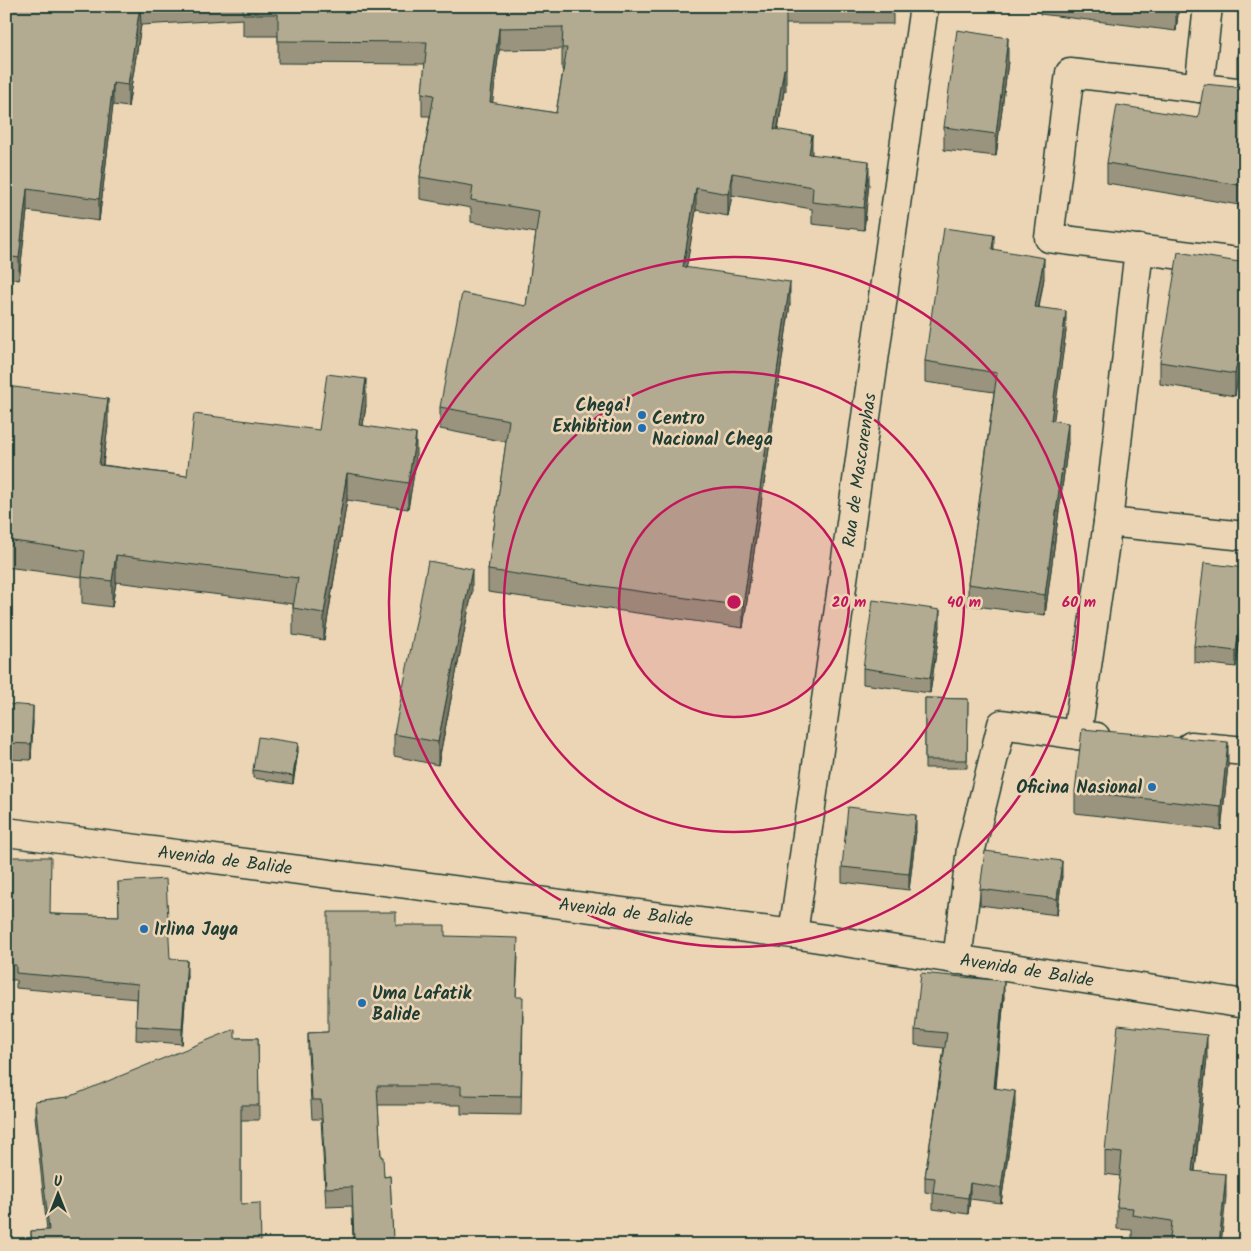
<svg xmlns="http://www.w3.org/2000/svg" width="1251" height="1251" font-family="Kalam,sans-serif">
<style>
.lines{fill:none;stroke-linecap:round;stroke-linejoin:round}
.minor-casing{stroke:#1f3d34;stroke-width:31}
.major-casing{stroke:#1f3d34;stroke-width:31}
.minor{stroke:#ecd5b5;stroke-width:28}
.major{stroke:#ecd5b5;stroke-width:28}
.wall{fill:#9a937d;stroke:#1f3d34;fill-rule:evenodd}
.shaded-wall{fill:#7d7866;stroke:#1f3d34}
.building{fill:#b3ab91;stroke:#1f3d34;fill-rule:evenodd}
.ring{fill:none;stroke:#c2185b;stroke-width:2.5}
.poi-dot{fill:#1f6fb2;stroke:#ecd5b5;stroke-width:2}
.labels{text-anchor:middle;stroke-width:5;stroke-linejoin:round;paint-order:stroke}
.poi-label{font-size:18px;font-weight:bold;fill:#1f3d34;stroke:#ecd5b5;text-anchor:start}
.street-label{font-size:18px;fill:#1f3d34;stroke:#ecd5b5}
.centre{fill:#c2185b;stroke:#ecd5b5;stroke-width:2.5}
.ring-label{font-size:15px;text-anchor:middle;font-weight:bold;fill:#c2185b;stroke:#ecd5b5;stroke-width:5;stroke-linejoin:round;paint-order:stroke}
</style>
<rect width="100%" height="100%" fill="#ecd5b5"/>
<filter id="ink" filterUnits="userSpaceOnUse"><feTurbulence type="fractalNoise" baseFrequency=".02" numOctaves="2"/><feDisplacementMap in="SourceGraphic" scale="10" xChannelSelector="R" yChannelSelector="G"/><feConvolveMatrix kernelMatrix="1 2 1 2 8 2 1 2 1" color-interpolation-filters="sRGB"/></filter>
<g filter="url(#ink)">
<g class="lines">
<g class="minor-casing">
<g id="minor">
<path d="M1199,88l9,-82"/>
<path d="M1245,93l-175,-20 -21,165 196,25"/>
<path d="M1108,522l137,14"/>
<path d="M1077,735l31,-213 31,-273"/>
<path d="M1191,746l54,5"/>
<path d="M793,934l131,-928"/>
<path d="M957,960l14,-111 31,-125 75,11 19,2"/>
</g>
</g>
<g class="major-casing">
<path id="major" d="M6,832l787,102 452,70"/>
</g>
<use href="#minor" class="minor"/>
<use href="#major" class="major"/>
</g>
<g class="wall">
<path d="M6,6h887v18h-107v67h-2l-6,39 34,24 57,29 -5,47 -52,-6v-15l-80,-14 -4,21 -32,-6 -10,58 104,36 -47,324 -255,-36v-22l18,-128 -66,-13v-22l86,-101 10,-73 -65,-11v-14l-51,-9v-22l10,-61h-8v-23l3,-29 -147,-1v-27h-35v-17l-102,6 -13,82 -15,-2 -14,116 -72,-10 -8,69 -13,-2zM562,49v21h1l-7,43 -64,-10 7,-53z"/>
<path d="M1040,6h139l-3,25 -136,-17z"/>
<path d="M1245,9v68l-8,-1v-20z"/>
<path d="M1008,61l-12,95 -52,-6v-23z"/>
<path d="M1245,88v118l-138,-23v-20l91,-45z"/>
<path d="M994,249l50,29 -5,30 27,23 -13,89 15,23 -23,172 -77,-10v-21l26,-192 -69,-10v-21z"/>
<path d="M1245,263l-10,133 -75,-12v-22z"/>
<path d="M6,386l102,40 -5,39 84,11 132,-46 47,-25 -3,21 53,35 -8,48 -61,-9 -23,140 -31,-5v-31l-177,-22 -4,25 -30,-4v-26l-76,-10z"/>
<path d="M1245,568v34l-9,65 -42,-5v-16z"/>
<path d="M472,592l-34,173 -44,-9v-22z"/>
<path d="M940,626l-10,67 -67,-9v-16z"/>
<path d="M925,698l43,1 -1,69h-42z"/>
<path d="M6,704l27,17 -2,39 -25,-1z"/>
<path d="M298,751l-5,33 -40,-6v-8z"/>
<path d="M1228,765l-7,65 -146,-17v-22z"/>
<path d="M916,831l-7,59 -67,-8v-15z"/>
<path d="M6,857l45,57 68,2 -1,-34 52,77 17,16 -5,69 -46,-4 1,-41 -121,-11v-8h-10z"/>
<path d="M1062,876l-5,39 -77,-10v-16z"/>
<path d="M396,925l49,11 73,21 -2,40 7,19 -2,99 -60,-1v-9h-83l3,52 3,20 6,-1 3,69h-40l-1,-39 -26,1 -5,-88h-9l-4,-67v-19l20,-1z"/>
<path d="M1004,996l-8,92 19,18 -14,97 -31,-4 -2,15 -35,-5v-16l-8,-1v-15l19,-129 -29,-3v-15z"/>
<path d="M235,1038h23l1,82h-18v84l20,41h-230v-14l16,-1 -12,-114v-15l34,-4z"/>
<path d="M1207,1057l-12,114 31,26 -57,46 -37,-5v-8l-15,-1v-22l3,-31 -15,-2v-23z"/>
</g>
<g class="shaded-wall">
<path d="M140,6l1,19 -13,82v-22z"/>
<path d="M1176,6h3l-3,25z"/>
<path d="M499,28v22l-9,74v-22z"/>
<path d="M1008,38v23l-12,95v-22z"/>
<path d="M784,69v22l-10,60v-22z"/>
<path d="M113,83v22l-14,116v-22z"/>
<path d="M812,135v22l-3,-3z"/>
<path d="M869,161v22l-5,47v-22z"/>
<path d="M732,173v22l-4,21v-22z"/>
<path d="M696,188v22l-13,79v-22z"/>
<path d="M27,189v22l-8,69v-22z"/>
<path d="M994,235v21l-2,-7z"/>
<path d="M1044,258v20l-9,49v-20z"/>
<path d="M790,282v22l-47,324v-22z"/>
<path d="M1066,311v20l-15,109v-20z"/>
<path d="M1245,314v23l-10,59v-22z"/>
<path d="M366,379v26l-7,47v-27z"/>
<path d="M108,399v27l-9,65v-26z"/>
<path d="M1068,423v20l-23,172v-20z"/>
<path d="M416,434v27l-8,48v-26z"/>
<path d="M347,473v27l-23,140v-27z"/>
<path d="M116,555v27l-4,25v-26z"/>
<path d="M472,569v23l-34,173v-23z"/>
<path d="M1245,586v16l-9,65v-16z"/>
<path d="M940,610v16l-10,67v-15z"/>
<path d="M33,706v15l-2,39v-16z"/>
<path d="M1228,742v23l-7,65v-23z"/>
<path d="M298,743v8l-5,33v-8z"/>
<path d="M916,815v16l-7,59v-16z"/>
<path d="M1062,861v15l-5,39v-16z"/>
<path d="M187,960v15l-5,69v-15z"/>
<path d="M1004,981v15l-10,107v-15z"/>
<path d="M1207,1035v22l-15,137v-23z"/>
<path d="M1015,1091v15l-14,97v-15z"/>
<path d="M1226,1174v23l-5,48h-2z"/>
<path d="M970,1183v16l-2,15v-16z"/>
</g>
<g class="building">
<path d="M6,6h134l-12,79 -15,-2 -14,116 -72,-10 -8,69 -13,-2z"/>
<path d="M243,6h543v63h-2l-10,60 38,6 -3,19 60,7 -5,47 -52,-6 1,-15 -81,-14 -4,21 -32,-6 -13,79 107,15 -47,324 -255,-36 21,-150 -69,-13 22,-114 64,13 13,-95 -68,-11 2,-14 -53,-9 14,-82 -12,-2 5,-51 -149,-1v-27h-35zM563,27l-1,21h5l-11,65 -66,-11 9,-74z"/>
<path d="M1155,6h21v3z"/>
<path d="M1245,9v48l-8,-1z"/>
<path d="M957,30l51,8 -12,96 -52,-7z"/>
<path d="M1204,84l41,4v98l-138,-23 10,-58 81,13z"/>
<path d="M944,228l50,7 -2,14 52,9 -9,49 31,4 -15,109 17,3 -23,172 -77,-11 29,-211 -72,-12z"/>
<path d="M1178,252l67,11v51l-10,60 -75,-12z"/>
<path d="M327,374l39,5 -7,46 57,9 -8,49 -61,-10 -23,140 -31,-5 5,-30 -182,-23 -4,26 -30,-4 3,-26 -79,-11v-154l102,13 -9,66 88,11 7,-62 125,16z"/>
<path d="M428,561l44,8 -34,173 -44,-8z"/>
<path d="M1204,563l41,5v18l-9,65 -42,-5z"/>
<path d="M873,600l67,10 -10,68 -67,-10z"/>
<path d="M925,698l43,1 -1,61h-42z"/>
<path d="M6,704l27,2 -2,38 -25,-1z"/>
<path d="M1082,729l146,13 -7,65 -146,-16z"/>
<path d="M258,737l40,6 -5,33 -40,-6z"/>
<path d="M848,807l68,8 -7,59 -67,-7z"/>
<path d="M985,851l77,10 -5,38 -77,-10z"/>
<path d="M6,857h45l-1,57 69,2 -1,-34 48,-3 4,80 17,1 -5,69 -46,-3 2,-42 -122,-11v-8h-10z"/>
<path d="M328,912h68v13h49v11l73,2 -2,59h7l-2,99 -60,-1v-9h-84l4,71h2l1,20 6,-1 3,63 -39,2 -2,-54 -26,1 -5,-88h-9l-4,-67 20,-1z"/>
<path d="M921,973l83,8 -10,107 21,3 -14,97 -31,-5 -2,15 -35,-5 2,-15 -10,-1 22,-144 -32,-3z"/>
<path d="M1118,1025l89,10 -15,136 34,3 -7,71h-50l3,-24 -40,-6 1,-7 -16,-1 5,-54 -17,-2z"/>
<path d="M235,1029v9h23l1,67h-18v99l19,-1 1,42h-229l-1,-14 18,-1 -14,-129 34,-4z"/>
</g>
</g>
<circle cx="734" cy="602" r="115" fill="#c2185b" fill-opacity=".12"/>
<g class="ring">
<circle cx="734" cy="602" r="115"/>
<circle cx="734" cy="602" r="230"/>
<circle cx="734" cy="602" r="345"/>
</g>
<g class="poi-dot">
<circle cx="642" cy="415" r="5"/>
<circle cx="642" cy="428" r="5"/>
<circle cx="1152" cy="787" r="5"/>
<circle cx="144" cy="929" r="5"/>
<circle cx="362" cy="1003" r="5"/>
</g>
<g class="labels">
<g class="poi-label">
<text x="632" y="411" text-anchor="end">Chega!<tspan x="632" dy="21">Exhibition</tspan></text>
<text x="652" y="424">Centro<tspan x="652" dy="21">Nacional Chega</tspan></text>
<text x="1142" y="793" text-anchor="end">Oficina Nasional</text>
<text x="154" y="935">Irlina Jaya</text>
<text x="372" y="999">Uma Lafatik<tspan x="372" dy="21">Balide</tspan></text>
</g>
<g class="street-label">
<text transform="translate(859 470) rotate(-82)" y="6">Rua de Mascarenhas</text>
<text transform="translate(225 860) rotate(7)" y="6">Avenida de Balide</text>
<text transform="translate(626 912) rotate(7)" y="6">Avenida de Balide</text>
<text transform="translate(1027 970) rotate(9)" y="6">Avenida de Balide</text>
</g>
</g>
<circle cx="734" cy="602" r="8" class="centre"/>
<g class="ring-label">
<text x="849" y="607">20 m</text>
<text x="964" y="607">40 m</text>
<text x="1079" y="607">60 m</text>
</g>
<rect width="1251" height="1251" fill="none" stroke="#ecd5b5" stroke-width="25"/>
<rect x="12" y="12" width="1226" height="1226" fill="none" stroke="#1f3d34" stroke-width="2" filter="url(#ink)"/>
<g transform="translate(58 1194)" stroke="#ecd5b5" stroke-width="4" paint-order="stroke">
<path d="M0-4L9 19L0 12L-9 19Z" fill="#1f3d34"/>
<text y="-8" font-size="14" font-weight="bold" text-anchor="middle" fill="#1f3d34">U</text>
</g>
</svg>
